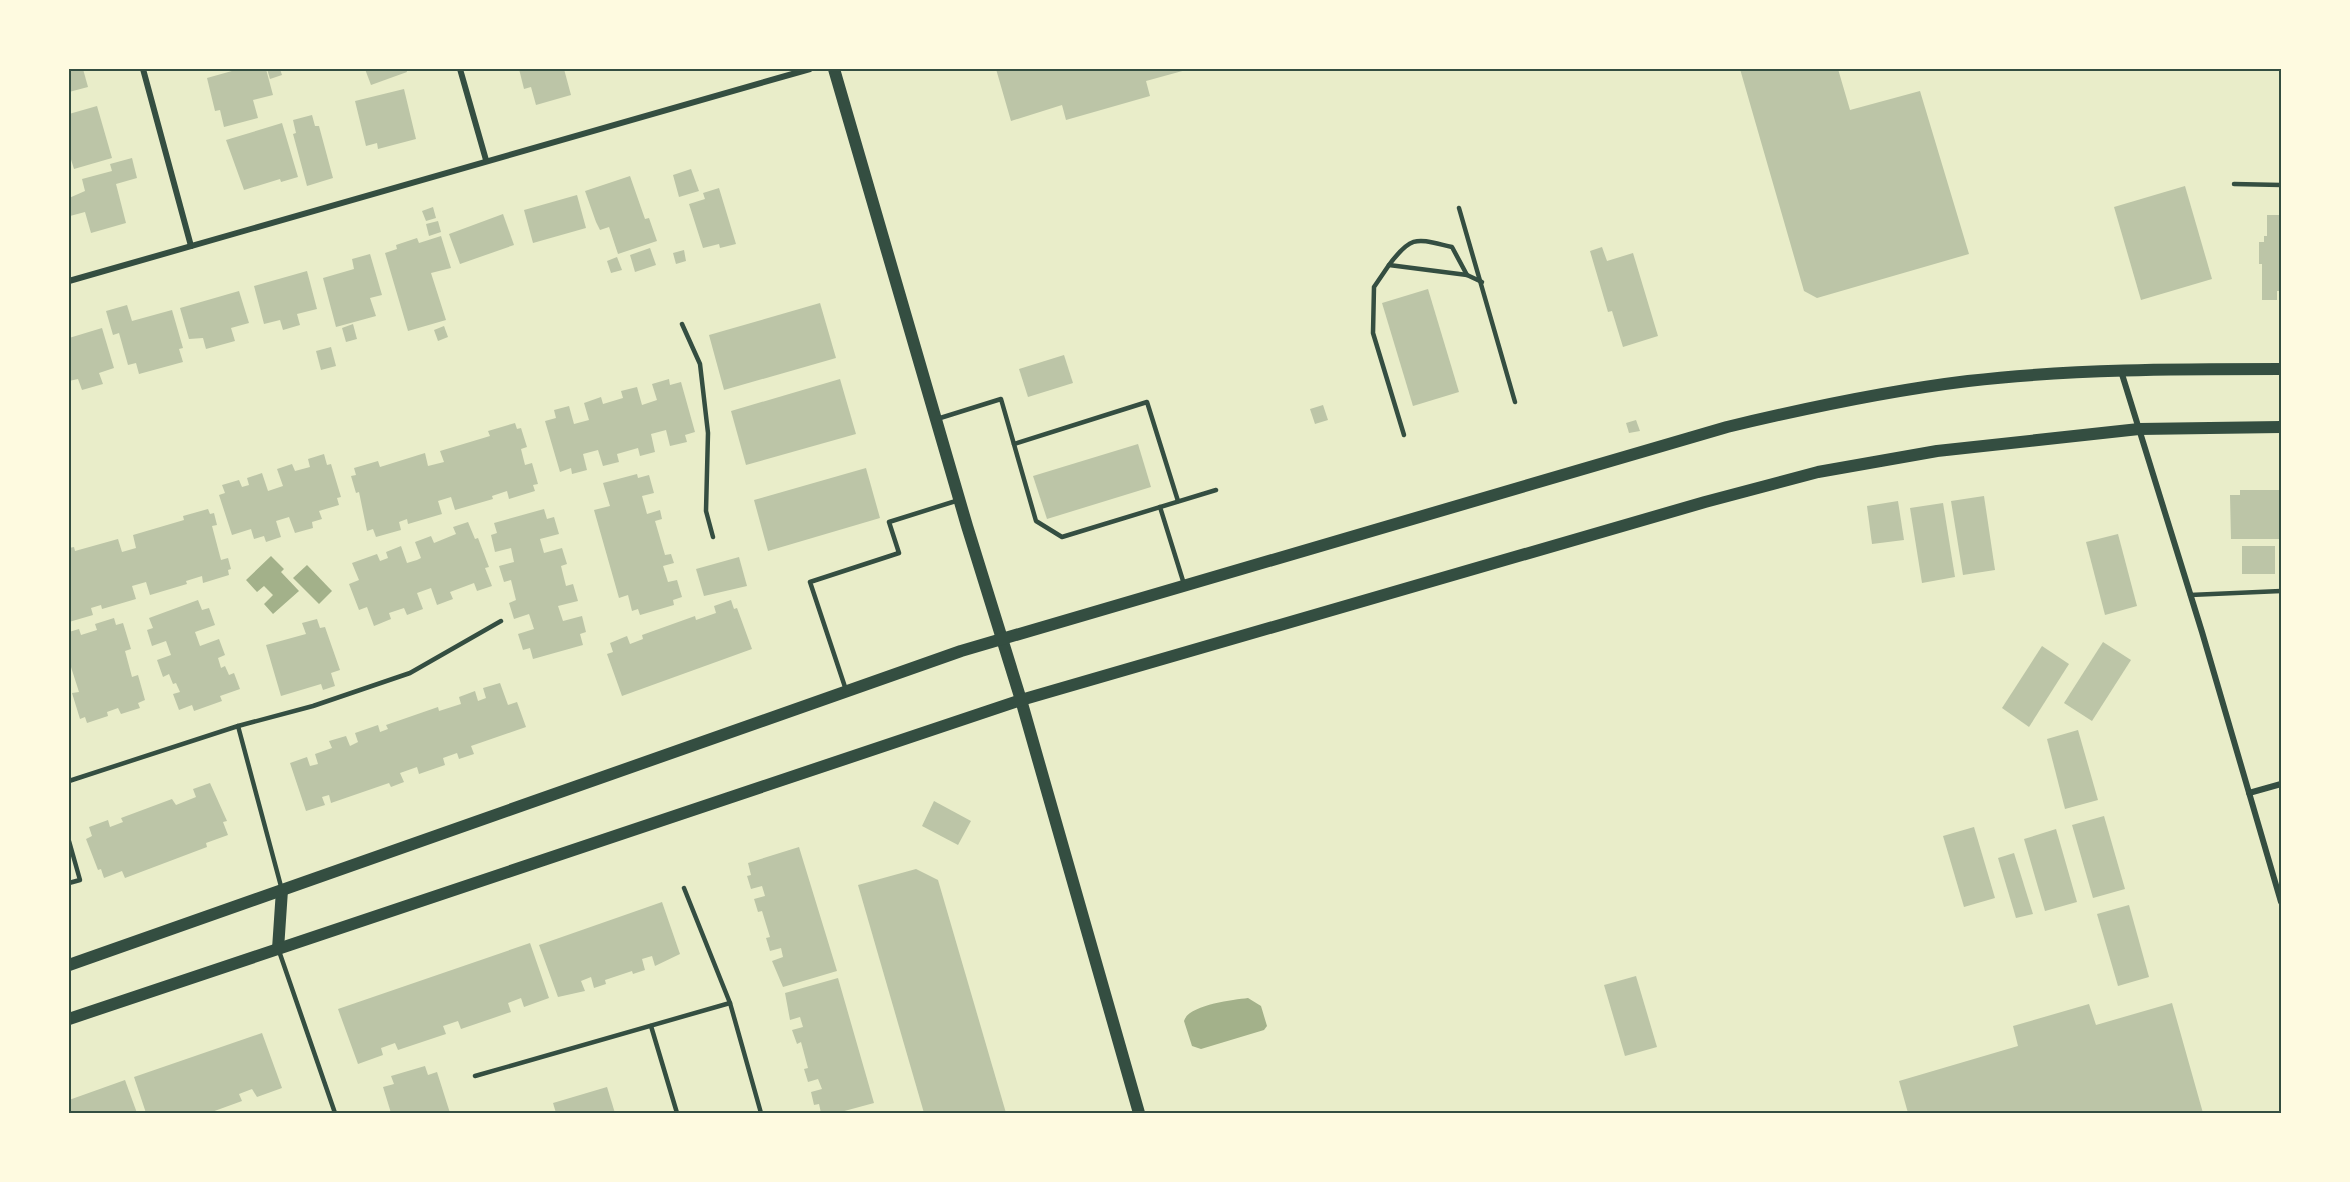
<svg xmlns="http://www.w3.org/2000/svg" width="2350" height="1182" font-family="Roboto,sans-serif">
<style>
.water{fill:#a3b18a}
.building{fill:#bcc5a7}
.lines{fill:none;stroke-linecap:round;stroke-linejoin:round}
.service{stroke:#344e41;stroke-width:4.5}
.minor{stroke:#344e41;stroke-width:6}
.secondary{stroke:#344e41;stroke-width:12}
.neatline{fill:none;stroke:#344e41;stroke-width:2}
</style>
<rect width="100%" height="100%" fill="#e9edc9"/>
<g class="water">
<path d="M271,556l13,13 -3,3 18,19 -26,23 -9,-10 9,-9 -9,-9 -7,6 -11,-12z"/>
<path d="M307,565l25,26 -13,13 -26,-26z"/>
<path d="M1248,998l13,8 6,20 -3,4 -63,19 -9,-3 -8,-25c4,-16 48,-21 64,-23z"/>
</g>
<g class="building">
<path d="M69,69h14l5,18 -19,5z"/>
<path d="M239,69h27l7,26 -20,5 5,18 -34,9 -4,-17 -5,1 -8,-33z"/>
<path d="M267,69h13l2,6 -12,4z"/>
<path d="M365,69h41l1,3 -36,13z"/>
<path d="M519,69h45l7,26 -35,10 -5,-18 -7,2z"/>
<path d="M996,69h190v1l-40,11 4,15 -84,24 -4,-15 -51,16z"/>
<path d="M1740,69h98l12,41 70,-19 49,163 -152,44 -13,-7z"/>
<path d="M404,89l12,50 -38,10 -1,-6 -11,3 -11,-45z"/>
<path d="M97,106l15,52 -38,11 -5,-16v-39z"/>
<path d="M312,115l3,11h4l14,52 -26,8 -14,-52 3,-1 -3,-13z"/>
<path d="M282,123l16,54 -17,5 -1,-3 -36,11 -18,-50z"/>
<path d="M132,158l5,20 -21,6 10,39 -35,10 -6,-21 -15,4 -1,-18 16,-7 -3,-12 30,-8 -2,-7z"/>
<path d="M691,169l8,22 -20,6 -6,-22z"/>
<path d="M630,176l15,43 4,-1 8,23 -39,13 -9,-27 -9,3 -4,-8 -11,-31z"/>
<path d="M2185,186l27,93 -71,21 -27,-93z"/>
<path d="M719,188l17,56 -16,4 -1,-4 -16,4 -14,-44 16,-5 -2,-6z"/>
<path d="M577,195l9,33 -53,15 -9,-33z"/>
<path d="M433,207l3,11 -10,3 -4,-10z"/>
<path d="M503,214l11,31 -54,19 -11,-30z"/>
<path d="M2267,215h14v76h-4v9h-15v-36h-3v-22h5v-6h3z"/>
<path d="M438,221l3,11 -12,4 -3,-12z"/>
<path d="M441,236l10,32 -20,5 15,47 -38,11 -23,-78 12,-4 -1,-4 21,-7 2,5z"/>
<path d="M1602,247l5,14 26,-8 25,83 -35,11 -11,-36 -4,1 -18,-61z"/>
<path d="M650,248l6,17 -21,7 -5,-17z"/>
<path d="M684,250l2,11 -10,3 -3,-11z"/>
<path d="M370,254l12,41 -12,3 6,18 -40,11 -13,-49 31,-9 -2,-10z"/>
<path d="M617,257l5,13 -11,3 -4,-12z"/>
<path d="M307,271l10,38 -20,5 3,11 -17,5 -3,-10 -16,4 -10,-38z"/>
<path d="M1428,289l31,103 -46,14 -31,-103z"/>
<path d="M239,291l10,32 -18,5 4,13 -29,8 -3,-11 -14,1 -9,-31z"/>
<path d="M820,303l16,55 -112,32 -15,-55z"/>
<path d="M127,305l5,16 40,-11 11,38 -4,1 4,13 -44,12 -3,-11 -8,2 -9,-32 -6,2 -7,-24z"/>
<path d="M353,324l4,15 -11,3 -4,-14z"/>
<path d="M444,326l4,11 -10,4 -4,-11z"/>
<path d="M102,328l12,40 -15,5 4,11 -21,6 -4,-11 -9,2v-43z"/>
<path d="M331,347l5,19 -15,4 -5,-19z"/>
<path d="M1064,355l9,28 -45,14 -9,-28z"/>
<path d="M669,379l1,6 11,-3 14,50 -10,3 2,7 -17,4 -4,-16 -15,4 4,18 -15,4 -2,-8 -21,6 2,8 -16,4 -5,-16 -15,4 4,16 -15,4 -1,-6 -11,4 -15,-51 11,-3 -2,-8 15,-4 5,18 15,-4 -5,-17 17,-6 2,7 20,-6 -2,-7 16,-4 5,18 15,-5 -5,-16z"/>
<path d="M840,379l16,55 -110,31 -15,-54z"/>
<path d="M1323,405l5,15 -13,4 -5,-15z"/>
<path d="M1636,420l4,11 -11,2 -3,-10z"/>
<path d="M515,423l2,6 4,-1 6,19 -6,2 4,16 7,-2 6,21 -5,1 2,6 -26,8 -2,-8 -15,5 1,3 -38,11 -4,-13 -13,4 4,13 -34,10 -1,-5 -8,3 2,8 -25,7 -3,-8 -6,2 -8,-39 -3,1 -5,-17 5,-1 -2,-7 24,-7 2,6 45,-14 3,13 16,-4 -4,-11 50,-15 -2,-5z"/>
<path d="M1138,444l13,43 -104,32 -14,-43z"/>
<path d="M324,454l3,11 4,-1 10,33 -4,1 2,7 -20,6 3,8 -10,3 1,6 -18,5 -6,-16 -13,4 5,16 -15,5 -2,-6 -10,3 -3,-10 -19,6 -13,-40 6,-2 -3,-8 17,-5 3,7 7,-2 -2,-7 15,-5 6,18 15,-5 -6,-17 15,-5 3,7 15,-4 -2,-8z"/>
<path d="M866,468l14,50 -112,33 -14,-51z"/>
<path d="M637,474l1,4 11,-3 5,18 -12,3 5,18 13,-4 2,9 -7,2 10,34 6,-1 3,9 -11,3 5,16 9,-2 5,17 -9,3 1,5 -34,10 -2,-6 -6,2 -4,-16 -9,3 -25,-88 16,-4 -7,-23z"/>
<path d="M2240,490h41v49h-50l-1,-44h10z"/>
<path d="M1984,496l11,74 -32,5 -12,-74z"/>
<path d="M1898,501l6,39 -32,4 -5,-38z"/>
<path d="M1943,503l12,74 -33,6 -12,-75z"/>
<path d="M208,509l2,5 4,-1 3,12 -5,1 9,34 7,-2 3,11 -3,1 1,5 -26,8 -1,-7 -16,5 1,3 -37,11 -4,-13 -14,4 4,13 -34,10 -1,-4 -10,3 2,7 -24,7v-74l5,-1 1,4 43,-12 4,13 14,-4 -3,-13 51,-15 -1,-4z"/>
<path d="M544,509l3,10 7,-2 5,17 -19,5 4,14 18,-5 5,16 -6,2 5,20 7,-2 5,17 -20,5 5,15 19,-5 4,16 -6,2 3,11 -50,14 -3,-11 -7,2 -5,-16 16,-5 -5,-15 -15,5 -5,-16 7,-3 -5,-20 -7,2 -5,-16 15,-4 -3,-14 -16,4 -4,-17 6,-2 -3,-10z"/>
<path d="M468,522l7,17 3,-1 11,29 -4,1 7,18 -15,5 -3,-8 -24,9 3,7 -16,6 -6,-17 -14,5 6,16 -16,6 -3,-7 -15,5 2,6 -17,7 -7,-19 -8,3 -10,-26 10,-4 -7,-17 25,-9 3,7 8,-3 -2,-6 15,-6 6,17 10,-3 4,-2 -6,-16 16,-6 3,7 22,-9 -3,-7z"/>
<path d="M2118,534l19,72 -32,9 -19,-73z"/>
<rect x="2242" y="546" width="33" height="28"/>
<path d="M739,557l8,29 -43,10 -8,-27z"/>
<path d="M198,600l4,10 7,-2 6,17 -20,7 5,14 19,-7 6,16 -7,3 3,10 4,-2 4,9 5,-2 6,16 -20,7 2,5 -28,10 -2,-6 -13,5 -6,-16 7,-2 -4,-9 -3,1 -4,-10 -6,3 -6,-17 14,-5 -5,-14 -14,5 -5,-16 6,-2 -4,-10z"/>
<path d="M731,600l3,9 3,-1 15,41 -130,47 -15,-42 6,-2 -3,-9 17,-7 3,8 13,-5 -1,-4 53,-19 1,4 20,-7 -2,-7z"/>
<path d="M114,618l2,7 7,-2 8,26 -6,2 7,26 6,-2 7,25 -7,3 2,5 -19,6 -3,-6 -11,4 1,4 -21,7 -2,-6 -5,2 -8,-26 7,-1 -8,-25h-2v-35l10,-3 2,6 16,-5 -2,-6z"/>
<path d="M317,619l3,9 5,-1 15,43 -9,3 4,13 -12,4 -2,-6 -40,12 -15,-51 40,-11 -4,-11z"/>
<path d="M2103,642l28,18 -39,61 -28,-18z"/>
<path d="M2042,646l27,18 -40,63 -27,-19z"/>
<path d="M500,683l8,22 9,-3 9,25 -55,19 3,8 -15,5 -2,-6 -14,5 2,7 -26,9 -2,-7 -17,6 4,9 -13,5 -2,-4 -58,20 -2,-8 -7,2 3,8 -19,6 -16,-48 17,-6 3,9 8,-2 -3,-10 17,-6 -3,-7 17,-5 4,10 8,-4 -3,-9 23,-8 2,7 8,-3 -2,-4 52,-18 1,4 22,-7 -2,-7 16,-6 3,10 8,-3 -3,-10z"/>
<path d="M2078,730l20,70 -33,9 -18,-70z"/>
<path d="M210,783l17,38 -4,1 5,13 -22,8 1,4 -82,31 -3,-7 -18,7 -3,-9 -3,1 -12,-31 6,-3 -3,-9 19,-7 2,7 13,-5 -2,-4 51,-19 4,6 20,-8 -3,-8z"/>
<path d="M934,801l37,20 -13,24 -36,-19z"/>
<path d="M2104,816l21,73 -32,9 -21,-73z"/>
<path d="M1974,827l21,71 -31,9 -21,-71z"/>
<path d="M2056,829l21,73 -32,9 -21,-72z"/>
<path d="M799,847l38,124 -54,16 -11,-26 11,-4 -2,-9 -11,3 -4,-13 4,-1 -8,-26 -4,1 -4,-13 11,-3 -3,-10 -11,3 -4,-13 4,-1 -3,-12z"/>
<path d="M2014,853l19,61 -17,4 -18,-60z"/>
<path d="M916,869l22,11 68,233h-82l-66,-228z"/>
<path d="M662,902l18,52 -25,12 -3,-10 -10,3 3,11 -12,4 -1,-3 -27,9 1,4 -12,4 -3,-11 -10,4 4,10 -27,6 -19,-52z"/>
<path d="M2129,905l20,72 -31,9 -21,-72z"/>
<path d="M530,943l19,55 -25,9 -3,-9 -13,5 3,9 -50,17 -3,-8 -15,5 3,8 -48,16 -3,-7 -14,5 2,7 -25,9 -20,-55z"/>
<path d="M1636,976l21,71 -32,9 -21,-71z"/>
<path d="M838,978l36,125 -37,10h-16l-2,-9 -5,1 -3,-13 11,-3 -4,-10 -10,3 -4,-13 4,-1 -7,-26 -4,2 -5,-14 11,-3 -3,-10 -10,3 -5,-27z"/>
<path d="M2172,1003l31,110h-295l-9,-32 119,-35 -5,-20 76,-22 7,21z"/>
<path d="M262,1033l20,55 -25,9 -5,-8 -13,5 3,7 -33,12h-63l-12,-36z"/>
<path d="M425,1066l3,9 9,-3 13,41h-59l-8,-26 11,-3 -3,-8z"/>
<path d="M125,1080l12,33h-68v-13z"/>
<path d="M607,1087l8,26h-59l-3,-10z"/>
</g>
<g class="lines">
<g class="service">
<path d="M2234,184l47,1"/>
<path d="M1459,208l56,194"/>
<path d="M1389,265c23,-31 28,-26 63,-18l15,28"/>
<path d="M682,324l18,40 8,69 -2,78 7,26"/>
<path d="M937,419l64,-20 35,122 26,16 154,-47"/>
<path d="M1404,435l-31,-102 1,-46 15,-22 78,10 15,7"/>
<path d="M1014,444l133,-42 31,99"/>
<path d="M1160,507l24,77"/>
<path d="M2190,595l91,-4"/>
<path d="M846,690l-36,-108 89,-29 -10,-31 70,-22"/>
<path d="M238,726l75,-20 97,-33 91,-52"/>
<path d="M69,781l169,-55 44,164"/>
<path d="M69,841l11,39 -11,3"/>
<path d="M684,888l46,115 31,110"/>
<path d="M279,951l56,162"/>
<path d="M651,1026l26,87"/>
<path d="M475,1076l255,-73"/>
</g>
<g class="minor">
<path d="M143,69l48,177"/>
<path d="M460,69l26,91"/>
<path d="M69,281l741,-212"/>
<path d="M2121,371l81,261 79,270"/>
<path d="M2249,793l32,-9"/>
</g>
<g class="secondary">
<path d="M834,69l133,457 54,174 118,413"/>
<path d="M278,949l4,-59"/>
<path d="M69,965l892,-314 766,-224c79,-19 159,-36 241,-46 104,-12 208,-12 313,-12"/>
<path d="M69,1019l952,-319 684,-198 113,-30 119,-21 202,-22 142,-2"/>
</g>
</g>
<rect width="2350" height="1182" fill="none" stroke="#fefae0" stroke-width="141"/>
<rect x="70" y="70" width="2210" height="1042" class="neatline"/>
</svg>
